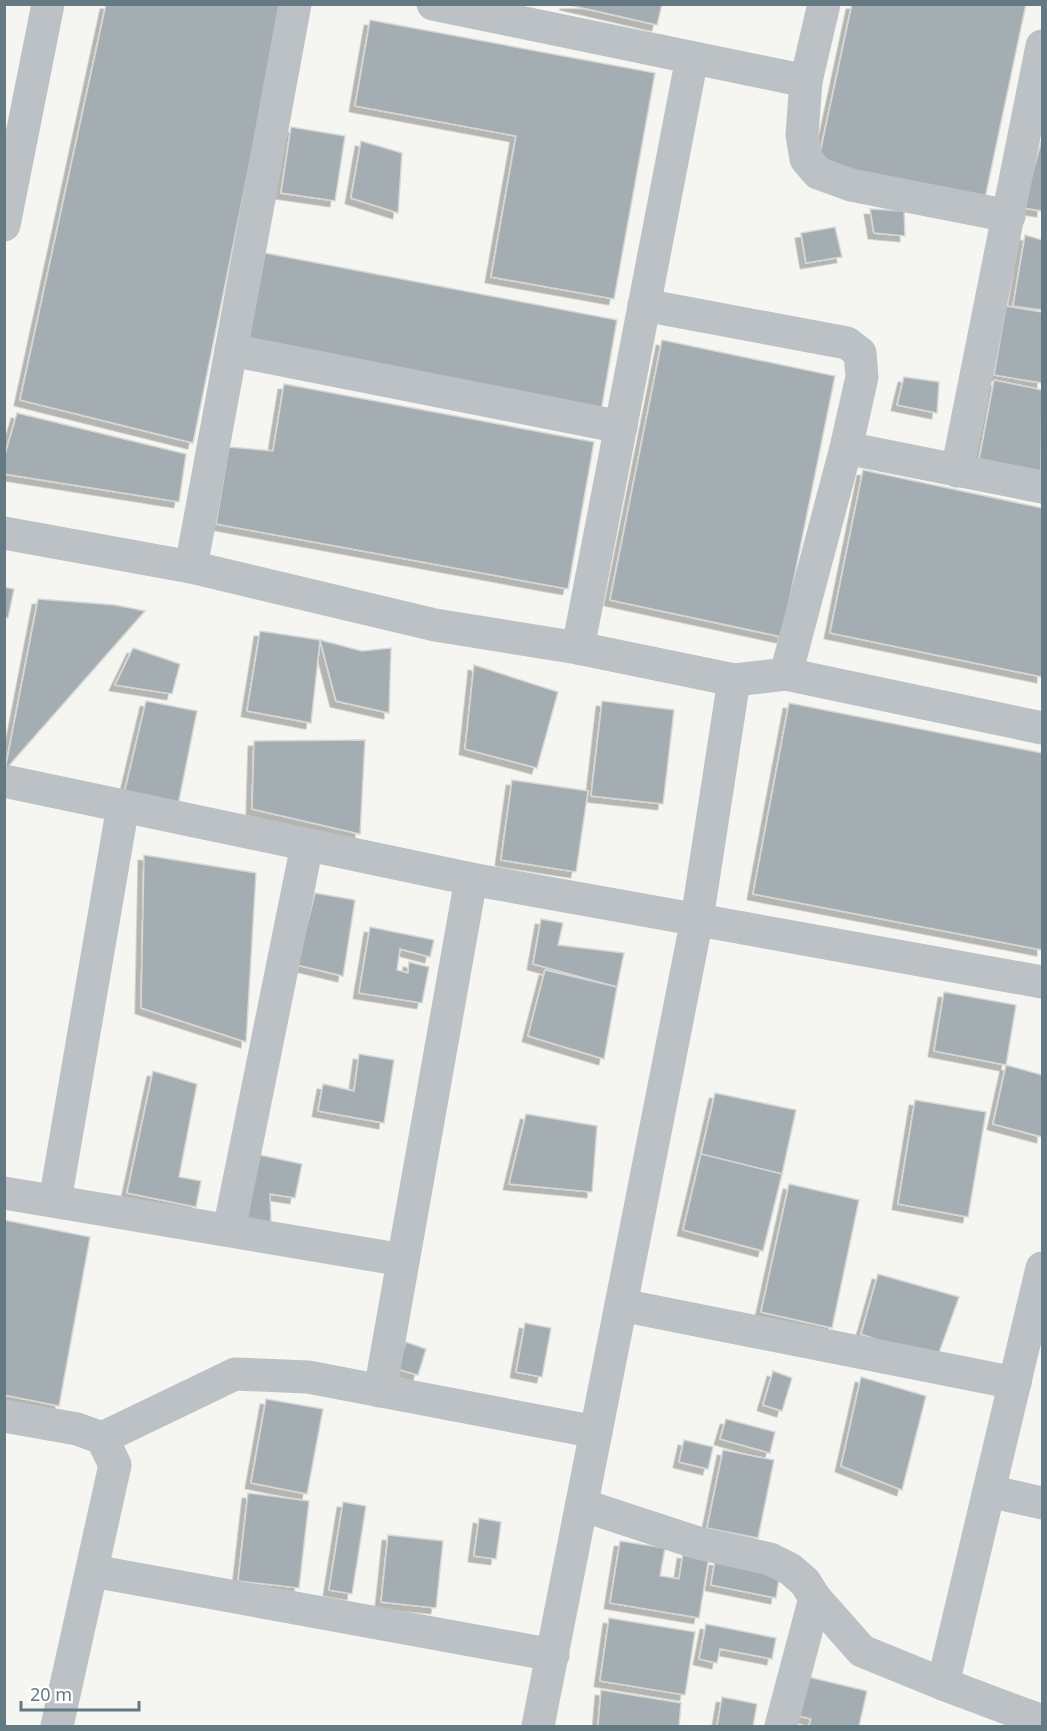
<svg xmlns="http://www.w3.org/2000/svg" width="1047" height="1731" font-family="'Noto Sans',sans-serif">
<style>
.building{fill:#a4aeb2;stroke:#d6d6d4;stroke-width:1.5;filter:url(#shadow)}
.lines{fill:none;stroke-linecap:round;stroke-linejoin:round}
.street{stroke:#bbc1c4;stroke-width:33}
</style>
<defs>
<filter id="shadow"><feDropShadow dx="-5.5" dy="5.5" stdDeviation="0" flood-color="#0004"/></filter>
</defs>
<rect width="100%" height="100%" fill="#f5f5f1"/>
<g class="building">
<path d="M106,4h176l-89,439 -173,-43z"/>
<path d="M565,4h97l-5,21z"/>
<path d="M852,4h174l-42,199 -167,-36z"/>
<path d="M370,20l285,53 -41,226 -123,-22 25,-141 -161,-30z"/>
<path d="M291,127l54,9 -10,65 -54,-8z"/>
<path d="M1042,139v72l-19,-3z"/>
<path d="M361,141l41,12 -4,60 -47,-15z"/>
<path d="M870,209l34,2 1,25 -31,-3z"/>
<path d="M835,227l7,30 -36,6 -5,-30z"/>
<path d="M1025,235l17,5v70l-29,-4z"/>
<path d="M265,253l352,67 -16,91 -353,-67z"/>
<path d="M1006,306l36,6v71l-48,-8z"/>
<path d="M662,340l173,36 -53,261 -172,-37z"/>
<path d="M904,377l35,5 -2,31 -40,-8z"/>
<path d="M994,380l48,10 -1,82 -62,-12z"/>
<path d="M284,384l310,58 -26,147 -352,-65 13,-77 44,4z"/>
<path d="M17,413l169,41 -7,48 -175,-28v-16z"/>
<path d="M863,470l179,38v169l-212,-44z"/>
<path d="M4,587l10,2 -6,29h-4z"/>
<path d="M38,599l77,6 30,6 -140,159z"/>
<path d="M260,631l60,9 -9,83 -64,-12z"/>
<path d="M320,640l42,11 29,-3 -2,65 -53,-12z"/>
<path d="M133,648l47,16 -8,30 -57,-9z"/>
<path d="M474,665l84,27 -21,76 -72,-19z"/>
<path d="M146,701l51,10 -19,94 -54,-11z"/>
<path d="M602,701l72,9 -11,94 -72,-8z"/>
<path d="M789,703l253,50v197l-289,-56z"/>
<path d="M365,740l-5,94 -108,-25 2,-68z"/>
<path d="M512,780l76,11 -12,81 -75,-12z"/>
<path d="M144,855l112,18 -10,169 -105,-34z"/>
<path d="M315,893l40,7 -12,76 -46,-11z"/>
<path d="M541,919l22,4 -5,22 66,8 -7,34 -84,-23z"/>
<path d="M370,927l64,13 -4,17 -30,-8 -3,21 11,3 1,-11 20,5 -7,36 -63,-10z"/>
<path d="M545,970l72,17 -13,72 -76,-23z"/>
<path d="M944,992l72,13 -10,60 -72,-14z"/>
<path d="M359,1054l35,6 -10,63 -66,-12 5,-27 31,7z"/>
<path d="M1006,1065l36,10v62l-49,-13z"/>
<path d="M153,1071l44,13 -18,93 22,4 -5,26 -69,-14z"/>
<path d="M715,1093l81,17 -14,64 -81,-20z"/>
<path d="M915,1100l71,12 -18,105 -70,-13z"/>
<path d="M526,1114l71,12 -5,66 -83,-8z"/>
<path d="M250,1153l52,11 -7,34 -25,-4 1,30 -33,-4z"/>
<path d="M701,1154l81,20 -19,77 -80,-21z"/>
<path d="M789,1184l70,16 -27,128 -71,-16z"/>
<path d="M4,1220l86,17 -31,169 -55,-11z"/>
<path d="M878,1274l81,23 -23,64 -75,-27z"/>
<path d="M525,1323l26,5 -9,49 -26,-5z"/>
<path d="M406,1342l20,7 -8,26 -21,-6z"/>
<path d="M773,1371l19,7 -10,33 -19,-6z"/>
<path d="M861,1377l65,19 -24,94 -61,-24z"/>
<path d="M266,1399l57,10 -16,85 -56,-11z"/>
<path d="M726,1419l49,13 -5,21 -50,-14z"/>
<path d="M684,1440l29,7 -5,22 -29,-7z"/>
<path d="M723,1450l51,10 -16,78 -51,-10z"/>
<path d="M248,1493l61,8 -10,87 -61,-7z"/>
<path d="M343,1502l23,4 -14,88 -23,-4z"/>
<path d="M479,1518l22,4 -5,37 -22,-3z"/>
<path d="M388,1535l55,6 -7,67 -55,-6z"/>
<path d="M620,1541l45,7 -5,28 19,3 4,-26 26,4 -10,61 -89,-15z"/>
<path d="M715,1560l65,12 -4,26 -65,-13z"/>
<path d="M609,1618l86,14 -10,63 -85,-14z"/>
<path d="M706,1624l70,14 -4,21 -52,-10 -3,14 -18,-4z"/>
<path d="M800,1675l67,16 -8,35h-50l2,-7 -20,-5z"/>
<path d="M601,1690l80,13 -2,23h-81z"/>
<path d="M722,1697l35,7 -4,22h-36z"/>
</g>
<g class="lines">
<g class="street">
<path d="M433,4l373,77"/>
<path d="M824,4l-18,77 -4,54 4,24 12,14 33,12 158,31"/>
<path d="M4,225l44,-221"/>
<path d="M644,305l203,38 13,10 2,24 -16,71 -60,226"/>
<path d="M231,350l390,77"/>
<path d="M846,448l196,39"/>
<path d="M957,471l85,-425"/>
<path d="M4,533l187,34 244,58 143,23 156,32 52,-6 256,54"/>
<path d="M191,567l104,-563"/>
<path d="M578,648l114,-590"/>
<path d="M4,781l467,98 571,103"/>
<path d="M4,1193l399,67"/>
<path d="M55,1201l68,-395"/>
<path d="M229,1230l78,-385"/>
<path d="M621,1305l394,78"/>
<path d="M380,1391l91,-512"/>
<path d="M4,1416l73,13 25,9 13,27 -58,261"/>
<path d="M102,1438l133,-64 73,3 288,55"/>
<path d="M989,1491l53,12"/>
<path d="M582,1505l116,38 72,16 20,10 15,13 10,16 47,53 81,33 99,37"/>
<path d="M93,1571l460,84"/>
<path d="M943,1684l99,-416"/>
<path d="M538,1726l159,-807 37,-239"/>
<path d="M781,1726l34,-128"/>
</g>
</g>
<rect width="1047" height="1731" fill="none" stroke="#657982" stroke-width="12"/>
<path d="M21 1701v9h118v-9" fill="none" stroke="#657982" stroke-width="3"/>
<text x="30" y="1701" font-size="18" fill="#657982" stroke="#ffffff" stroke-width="4.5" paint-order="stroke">20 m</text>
</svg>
